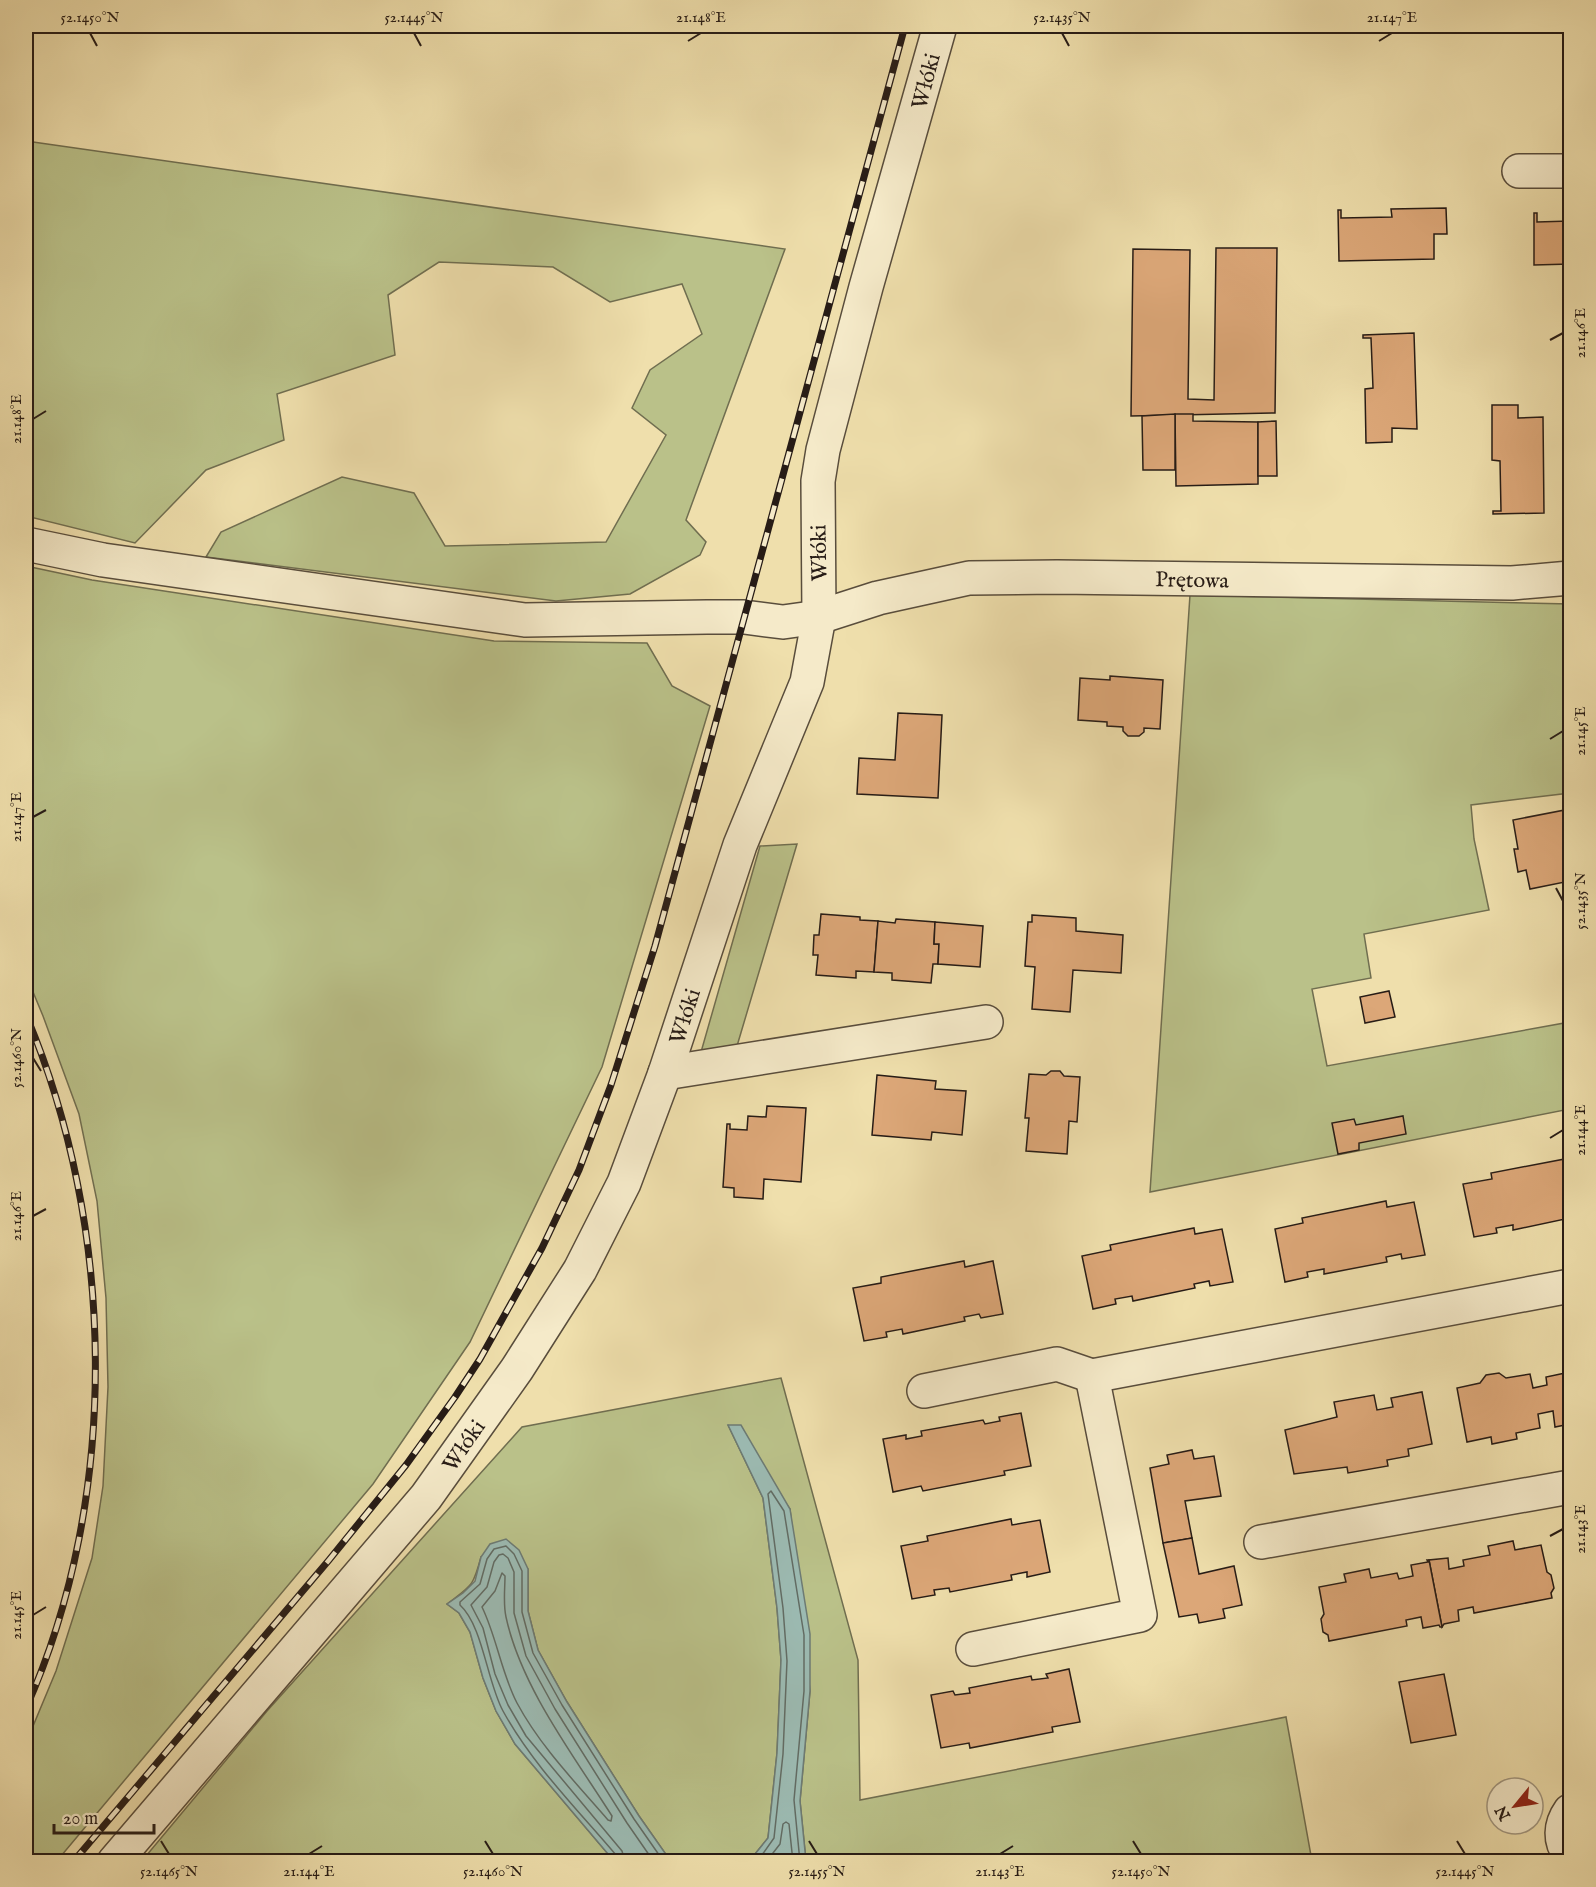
<svg xmlns="http://www.w3.org/2000/svg" width="1596" height="1887" font-family="'IM FELL English',serif">
<style>
.green{fill:#bac189;stroke:#706e50;stroke-width:1.5}
.water{fill:#9cbbb3;stroke:#6d7b74;stroke-width:1.5}
.lines{fill:none;stroke-linecap:round;stroke-linejoin:round}
.shore{stroke:#626c64;stroke-width:1.5}
.building{fill:#dca778;stroke:#271c16;stroke-width:1.5}
.minor-casing{stroke:#594d3c;stroke-width:36}
.minor{stroke:#f5eac9;stroke-width:33}
.rail-casing{stroke:#271c16;stroke-width:7}
.rail{stroke:#f5eac9;stroke-width:4.5;stroke-dasharray:14;stroke-linecap:butt}
.ticks{fill:none;stroke:#271c16;stroke-width:2}
.labels{text-anchor:middle;stroke-width:6;stroke-linejoin:round;paint-order:stroke}
.street-label{font-size:22px;fill:#271c16;stroke:#f5eac9}
.neatline{fill:none;stroke:#271c16;stroke-width:2}
.ticks-label{font-size:15px;text-anchor:middle;fill:#271c16}
</style>
<rect width="100%" height="100%" fill="#efdfac"/>
<filter id="stains"><feTurbulence type="fractalNoise" baseFrequency=".00333" numOctaves="4"/><feColorMatrix values="0 0 0 0 .2 0 0 0 0 .09 0 0 0 0 .02 0 0 0 .5 -.17"/></filter>
<radialGradient id="worn" r=".72"><stop offset=".6" stop-color="#630" stop-opacity="0"/><stop offset="1" stop-color="#630" stop-opacity=".3"/></radialGradient>
<g class="green">
<path d="M26,141l759,108 -99,271 20,22 -6,13 -70,39 -74,7 -350,-44 15,-25 121,-55 72,16 31,53 161,-4 60,-107 -34,-27 18,-38 52,-36 -20,-50 -72,18 -57,-35 -114,-5 -51,33 7,60 -118,39 7,46 -78,30 -71,73 -109,-27z"/>
<path d="M26,566l66,14 402,61 153,2 25,43 38,20 -108,361 -132,275 -97,142 -317,378 -30,-1v-118l30,-72 36,-113 11,-72 5,-99 -2,-89 -9,-97 -18,-87 -36,-98 -17,-41z"/>
<path d="M1190,595l380,9v189l-99,12 3,34 15,71 -125,24 7,44 -59,11 15,77 243,-44v87l-420,83z"/>
<path d="M797,844l-60,202 -36,6 59,-206z"/>
<path d="M781,1378l77,282 2,140 426,-83 26,144h-506l-6,-60 10,-110 -20,-182 -62,-84 35,73 14,110 4,52 -4,93 -9,85 -17,21 -5,3h-71l-8,-6 -28,-40 -72,-114 -29,-52 -10,-39v-42l-47,-12c-8,30 -9,28 -34,47l12,9 11,19 13,46 13,33 19,33 99,117 -473,1 126,-151 255,-284z"/>
</g>
<g class="water">
<path d="M728,1425h13l49,84 20,125v57l-10,110 6,60h-60l5,-2 17,-21 9,-85 4,-93 -4,-52 -14,-110z"/>
<path d="M506,1539l13,11 9,19v42l10,39 29,52 72,114 28,40 8,5h-61l-99,-117 -19,-33 -13,-33 -13,-46 -11,-19 -12,-9 16,-11 12,-12 6,-24 9,-13z"/>
</g>
<g class="lines">
<g class="shore">
<path d="M502,1573l3,3c0,13 -2,28 1,41 15,70 68,139 106,199l-1,5 -3,-1c-32,-37 -68,-74 -91,-117 -16,-31 -20,-65 -35,-96l13,-16z"/>
<path d="M618,1862l-2,-7c-39,-46 -84,-91 -113,-144 -16,-29 -20,-85 -43,-106v-3l20,-18 7,-25 7,-10 12,-3 8,8 8,17v41l11,41 29,52 72,114 30,43"/>
<path d="M625,1862l-3,-11 -96,-115 -18,-31 -13,-31 -12,-46 -12,-23 16,-18 7,-25 5,-7 4,-1 5,4 6,14v41l12,43 29,53 72,114 27,39"/>
<path d="M757,1862l17,-24 9,-84 4,-93 -4,-53 -15,-114 3,-3 13,20 20,124v56l-10,109 6,62"/>
<path d="M766,1862l14,-18 3,-20 3,-2 3,2 4,38"/>
</g>
</g>
<g class="building">
<path d="M1446,208l1,26h-13v25l-95,2 -1,-51h3v8l51,-1 -1,-8z"/>
<path d="M1534,213h3v9l33,-1v43l-36,1z"/>
<path d="M1216,248h61l-2,165 -144,3 2,-167 57,1 -2,149 26,1z"/>
<path d="M1414,333l3,96 -25,-1v14l-26,1 -1,-54 8,-1 -2,-50h-8v-3z"/>
<path d="M1492,405h26v13l25,-1 1,96 -51,1v-3h8l-1,-50 -8,-1z"/>
<path d="M1175,414h18v7l65,1v62l-82,2z"/>
<path d="M1175,414v56h-32l-1,-54z"/>
<path d="M1276,421l1,55h-19v-54z"/>
<path d="M1110,676l53,4 -3,49 -16,-1v4l-5,4h-11l-5,-5v-4l-16,-1v-4l-29,-2 2,-42 30,2z"/>
<path d="M898,713l44,2 -4,83 -81,-4 2,-36 36,2z"/>
<path d="M1570,809v72l-40,8 -4,-19 -8,2 -4,-23h4l-5,-29z"/>
<path d="M821,914l39,3v3l18,1 -4,51 -18,-1v7l-40,-3 2,-20h-5l1,-20h5z"/>
<path d="M1032,915l44,3v13l47,4 -2,38 -48,-3 -3,42 -38,-3 3,-42 -10,-1 3,-44h4z"/>
<path d="M896,919l39,3 -1,22h5l-1,20h-5l-2,19 -39,-3v-7l-18,-1 4,-51 17,2z"/>
<path d="M935,922l48,4 -3,41 -42,-3 1,-20h-5z"/>
<path d="M1389,991l6,26 -30,6 -5,-26z"/>
<path d="M1051,1071h9l4,5 16,1 -3,45 -8,-1 -2,33 -41,-3 3,-33h-4l4,-44 17,1z"/>
<path d="M877,1075l59,6 -1,8 31,2 -4,44 -30,-3 -1,8 -59,-5z"/>
<path d="M767,1106l39,2 -5,74 -37,-3 -1,20 -29,-2v-9l-11,-1 4,-63h3v5l17,1 1,-14 18,1z"/>
<path d="M1403,1116l3,18 -47,9v7l-21,4 -6,-31 22,-4 2,6z"/>
<path d="M1570,1158v60l-57,12v-5l-17,3 1,5 -23,4 -11,-53 29,-5 -1,-6z"/>
<path d="M1386,1201l1,6 27,-5 11,53 -23,4 -1,-5 -15,3 1,5 -63,12v-5l-17,3 1,5 -23,5 -10,-53 28,-6 -1,-5z"/>
<path d="M1194,1228l1,6 27,-5 11,53 -23,4 -1,-5 -15,3 1,4 -62,13 -1,-5 -17,3 1,5 -23,5 -11,-53 29,-6 -1,-5z"/>
<path d="M964,1261l1,6 28,-6 10,53 -22,4 -2,-4 -15,3 1,4 -62,13 -1,-5 -16,3 1,5 -23,4 -11,-53 28,-5v-6z"/>
<path d="M1570,1372v52l-15,3 -2,-16 -15,3 2,14 -24,5 1,6 -25,5 -1,-7 -24,5 -10,-54 23,-5 6,-8 13,-2 7,5 24,-4 3,14 14,-3 -1,-8z"/>
<path d="M1422,1392l10,52 -24,5 1,7 -22,4 1,6 -40,7 -1,-6 -53,7 -9,-44 52,-13 -3,-15 40,-7 3,15 16,-3 -2,-9z"/>
<path d="M1021,1413l10,53 -27,5 1,4 -82,16 -2,-5 -28,6 -10,-53 23,-4v4l16,-3 -1,-5 62,-11 2,4 15,-3 -1,-4z"/>
<path d="M1192,1450l2,9 20,-3 7,40 -36,5 7,37 -29,5 -13,-75 19,-4 -2,-9z"/>
<path d="M1011,1519l1,6 28,-5 10,52 -23,5v-5l-16,3 1,5 -62,12 -1,-4 -15,2 1,5 -23,4 -11,-53 27,-5 -1,-5z"/>
<path d="M1192,1538l7,36 35,-8 8,39 -19,4 2,9 -26,5 -2,-9 -18,3 -16,-74z"/>
<path d="M1513,1541l2,9 26,-5 6,27 4,3 3,13 -3,5 1,5 -78,15 -1,-6 -15,3 1,11 -15,3 -2,3 -13,-67 19,-2 1,11 15,-3 -1,-6 27,-5 -2,-9z"/>
<path d="M1427,1560h2l13,67h-2l-1,-2 -16,3 -2,-11 -15,3 1,6 -78,15 -1,-6 -5,-3 -2,-13 3,-5 -5,-27 27,-5 -2,-8 25,-5 2,9 26,-5 2,6 14,-3 -2,-11 17,-3z"/>
<path d="M1069,1669l11,53 -28,5 1,5 -83,16 -1,-5 -28,5 -10,-53 22,-4 2,4 15,-2 -1,-5 62,-12 1,4 16,-2 -2,-4z"/>
<path d="M1444,1674l12,61 -45,8 -12,-61z"/>
</g>
<g class="lines">
<g class="minor-casing">
<g id="minor">
<path d="M1519,171h51"/>
<path d="M26,544l77,16 422,60 182,-3h37l39,5 36,-5 59,-19 91,-20 88,-1 455,6 58,-5"/>
<path d="M665,1073l321,-51"/>
<path d="M924,1391l133,-27 35,12"/>
<path d="M1261,1542l309,-55"/>
<path d="M973,1649l167,-34 -48,-239 478,-90"/>
<path d="M1570,1811c-10,14 -11,30 0,44"/>
<path d="M114,1862l312,-365 91,-128 63,-99 44,-87 41,-110 75,-228 67,-163 12,-65 -1,-136 5,-31 43,-163 74,-261"/>
</g>
</g>
<use href="#minor" class="minor"/>
<g class="rail-casing">
<g id="rail">
<path d="M26,1015c90,212 95,481 0,693"/>
<path d="M73,1862l256,-302 77,-95 49,-68 25,-38 62,-111 37,-78 32,-85 44,-139 250,-920"/>
</g>
</g>
<use href="#rail" class="rail"/>
</g>
<path class="ticks" d="M90,33l7,13M414,33l7,13M1062,33l7,13M688,41l13,-8M1379,41l13,-8M1550,340l13,-7M33,419l13,-8M1550,739l13,-8M33,817l13,-7M1556,888l7,13M33,1058l8,13M1550,1138l13,-8M33,1216l13,-7M1550,1536l13,-7M33,1615l13,-8M161,1841l8,13M485,1841l8,13M809,1841l8,13M1133,1841l8,13M1457,1841l8,13M309,1854l13,-8M1000,1854l13,-8"/>
<g class="labels">
<g class="street-label">
<text transform="translate(925 81) rotate(-75)" y="8">Włóki</text>
<text transform="translate(818 553) rotate(-91)" y="8">Włóki</text>
<text transform="translate(1192 579) rotate(1)" y="8">Prętowa</text>
<text transform="translate(684 1016) rotate(-72)" y="8">Włóki</text>
<text transform="translate(463 1445) rotate(-55)" y="8">Włóki</text>
</g>
</g>
<rect width="1596" height="1887" fill="none" stroke="#efdfac" stroke-width="66"/>
<g transform="translate(1515 1806) rotate(240)"><circle r="28" fill="#f5eac9" stroke="#a39881" stroke-width="1.5"/>
<path d="M0-4.5L10 22L0 15L-10 22Z" fill="#8f2418"/>
<text y="-9" font-size="16" font-weight="bold" text-anchor="middle" fill="#271c16">N</text>
</g>
<path d="M54 1824v9h100v-9" fill="none" stroke="#271c16" stroke-width="3"/>
<text x="63" y="1824" font-size="18" fill="#271c16" stroke="#f5eac9" stroke-width="4.5" paint-order="stroke">20 m</text>
<rect x="33" y="33" width="1530" height="1821" class="neatline"/>
<g class="ticks-label">
<text x="90" y="22">52.1450°N</text>
<text x="414" y="22">52.1445°N</text>
<text x="701" y="22">21.148°E</text>
<text x="1062" y="22">52.1435°N</text>
<text x="1392" y="22">21.147°E</text>
<text transform="translate(1580 333) rotate(-90)" y="5">21.146°E</text>
<text transform="translate(16 419) rotate(-90)" y="5">21.148°E</text>
<text transform="translate(1580 731) rotate(-90)" y="5">21.145°E</text>
<text transform="translate(16 817) rotate(-90)" y="5">21.147°E</text>
<text transform="translate(1580 901) rotate(-90)" y="5">52.1435°N</text>
<text transform="translate(16 1058) rotate(-90)" y="5">52.1460°N</text>
<text transform="translate(1580 1130) rotate(-90)" y="5">21.144°E</text>
<text transform="translate(16 1216) rotate(-90)" y="5">21.146°E</text>
<text transform="translate(1580 1529) rotate(-90)" y="5">21.143°E</text>
<text transform="translate(16 1615) rotate(-90)" y="5">21.145°E</text>
<text x="169" y="1876">52.1465°N</text>
<text x="309" y="1876">21.144°E</text>
<text x="493" y="1876">52.1460°N</text>
<text x="817" y="1876">52.1455°N</text>
<text x="1000" y="1876">21.143°E</text>
<text x="1141" y="1876">52.1450°N</text>
<text x="1465" y="1876">52.1445°N</text>
</g>
<rect width="100%" height="100%" filter="url(#stains)"/>
<rect width="100%" height="100%" fill="url(#worn)"/>
</svg>
